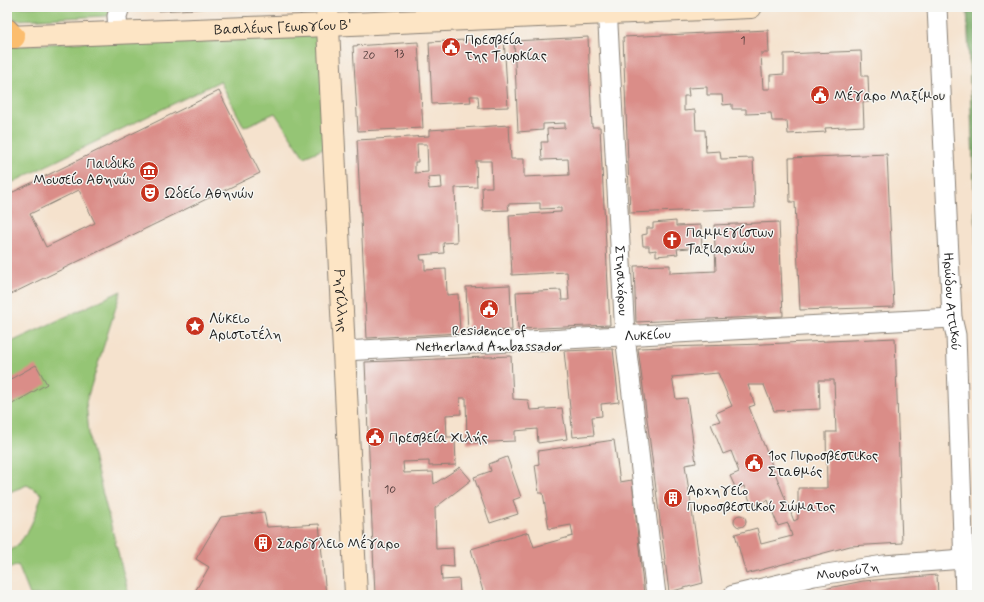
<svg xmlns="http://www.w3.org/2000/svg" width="984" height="602" font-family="Mynerve,sans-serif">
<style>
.green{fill:#95c574;stroke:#587048}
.forest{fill:#78aa66;stroke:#4a6341}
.building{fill:#da8d88;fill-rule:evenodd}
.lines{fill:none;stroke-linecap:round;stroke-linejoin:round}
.street-casing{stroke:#887f74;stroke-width:21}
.secondary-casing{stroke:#887f74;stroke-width:24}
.primary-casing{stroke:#887f74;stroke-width:24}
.street{stroke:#fff;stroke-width:19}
.secondary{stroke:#fde5c5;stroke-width:22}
.primary{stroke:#fbbd6e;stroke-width:22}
.labels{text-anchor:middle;stroke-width:3;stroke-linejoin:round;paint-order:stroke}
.number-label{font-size:12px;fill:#4c3837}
.street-label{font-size:14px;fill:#1c1c1c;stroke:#f6f6f2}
.poi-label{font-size:14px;fill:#1c1c1c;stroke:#f6f6f2;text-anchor:start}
</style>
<rect width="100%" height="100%" fill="#f6f6f2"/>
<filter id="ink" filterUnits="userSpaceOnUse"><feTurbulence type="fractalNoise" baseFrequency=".025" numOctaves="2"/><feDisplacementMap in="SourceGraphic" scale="8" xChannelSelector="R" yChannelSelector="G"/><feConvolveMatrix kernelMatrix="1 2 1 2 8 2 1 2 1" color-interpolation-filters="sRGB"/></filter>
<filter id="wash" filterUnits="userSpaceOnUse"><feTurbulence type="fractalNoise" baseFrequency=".012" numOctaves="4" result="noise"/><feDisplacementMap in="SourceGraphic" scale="16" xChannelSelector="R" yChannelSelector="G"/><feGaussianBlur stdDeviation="0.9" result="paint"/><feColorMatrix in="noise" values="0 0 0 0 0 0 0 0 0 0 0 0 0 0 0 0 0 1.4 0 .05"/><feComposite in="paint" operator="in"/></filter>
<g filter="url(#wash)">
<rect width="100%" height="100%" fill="#f5e2cd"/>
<g class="green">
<path d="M8,7h104l-4,9 -93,4z"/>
<path d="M322,30l6,117 -24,10 -29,-44 -31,14 -24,-46 -213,104v-139z"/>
<path d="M121,291l-35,111 4,42 39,151h-99l-12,-30 -10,4 -1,-4v-12c21,-13 28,-36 35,-59l-15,-9 -20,8v-149z"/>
</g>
<path class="forest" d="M967,7h10v258z"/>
<g id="blocks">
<g class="building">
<path d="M153,7h61v1l-56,3z"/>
<path d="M768,30l1,23h-8l2,36h7v-14l14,-1v-20l77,-3 1,25h6l1,26h-6l1,24 -39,2 1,4 -38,2 -1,-13h-15l-1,-8 -25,1v-5h-14v-5l-9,1 -1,-10h-15v-8l-19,1 1,8h-5v15l11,-1 1,20h9l1,22 14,-1 1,8 32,-1 2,50 -125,5 -7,-176z"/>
<path d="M588,37l4,90h8l10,198 -92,4 -2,-37 45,-2 1,10h7l-2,-28 -55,3 -3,-60 52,-3v-4l-21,1v-6l-32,1 1,6 -26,1 -1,-24h10l-1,-26h-15l1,26 -22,1 2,54 -14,1 1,10 -24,2 1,5h4v10l21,-1 1,26 11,-1 2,39 -93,5 -10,-198 72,-4v-6l80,-5 2,34h13v18l45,-2 -1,-16 -26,1 -1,-18h7l-1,-13 18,-1v-5l-22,1v6l-25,2 -4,-91zM417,144h10l1,28 -13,1v-11h3zM441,176l1,12 -13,1 -1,-12z"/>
<path d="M504,38l4,69 -29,1 -1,-12h-8l1,6 -39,2 -3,-62z"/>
<path d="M418,42l5,86 -65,3 -5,-85z"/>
<path d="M219,91l41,82 -253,123v-101zM79,190l16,33 -49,24 -16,-33z"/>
<path d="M887,154l7,153 -94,3 -5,-108h-5l-1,-44z"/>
<path d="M676,221v5l25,-1 1,22 -25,2 1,5 -22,2v-6l-7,1v-5h-6l-1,-11 5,-1v-6h6v-5z"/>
<path d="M779,222l4,94 -147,6 -2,-56 36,-1v8l46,-2 -2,-46z"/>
<path d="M510,285l2,45 -44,3 -2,-46z"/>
<path d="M895,338l7,205 -52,3 -104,28 -11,-40 22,-6 4,16 31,-8 -4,-13 -10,3 -10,-26 -16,6 -8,-20 -8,3 -6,-13 9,-4 -8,-21 -8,3 -12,-30 9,-3 -4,-8 16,-7 -14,-33 -46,4 4,22 11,-1 9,65 -11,2 18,118 -34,9 -31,-244 125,-4zM819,380h15l2,52h-10l1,56h-29v31l-4,2 -45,-114 6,-2 -7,-20h16l10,26 46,-2z"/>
<path d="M613,349l6,53 -18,2 1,12 -10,1 2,18 -21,2 -9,-86z"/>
<path d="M511,356l2,43 15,1 2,10 32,-2 5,31 -29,4 -1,-14 -22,2v10l-48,2 -1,-45h-6l1,16 -15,1 1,22h8l1,28 -27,1v-5l-26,1 1,11 29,-1 1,12 26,-17 11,13 -36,28 1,41 17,-1 1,19 -13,-1 1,14 17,-1 1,16h-85l-10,-233z"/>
<path d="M36,365l11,19 -40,23v-26z"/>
<path d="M614,440l6,42 12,-2 12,115h-160l-13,-46 58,-17 5,15 39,-11 -2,-11 -22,4 -6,-36h-4l-4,-28 4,-1 -1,-13z"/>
<path d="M507,457l14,40 -8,3 5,14 -28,9 -16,-46 17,-6 -2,-7z"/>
<path d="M264,512l3,15 52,-3 7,71h-133l16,-28 -13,-8 25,-42z"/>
<circle cx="740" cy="521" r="6"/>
<path d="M937,575l1,20h-144l69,-14z"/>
</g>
</g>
</g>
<g filter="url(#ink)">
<use href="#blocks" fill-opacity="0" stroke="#887f74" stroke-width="1"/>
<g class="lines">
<g class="street-casing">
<g id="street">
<path id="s1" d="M607,7l18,329 31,259"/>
<path id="s2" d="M937,7l15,311 4,17 9,260"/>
<path d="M118,33l-1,-17 3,-9"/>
<path id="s3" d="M344,351l608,-33"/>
<path id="s4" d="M733,595l81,-19 70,-11 79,-6"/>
</g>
</g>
<g class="secondary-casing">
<g id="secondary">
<path id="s5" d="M327,7l29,588"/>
<path id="s6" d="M7,37l321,-12 423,-18"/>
</g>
</g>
<g class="primary-casing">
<path id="primary" d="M7,30l7,7"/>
</g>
<use href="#street" class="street"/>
<use href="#secondary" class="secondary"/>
<use href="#primary" class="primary"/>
</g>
</g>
<defs>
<g id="civic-disc" transform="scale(1)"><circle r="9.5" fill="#c8321e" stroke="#f6f6f2"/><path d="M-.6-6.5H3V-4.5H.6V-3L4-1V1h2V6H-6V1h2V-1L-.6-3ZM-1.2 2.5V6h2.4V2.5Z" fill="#fff"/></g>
<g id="museum-disc" transform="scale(1)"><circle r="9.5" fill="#c8321e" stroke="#f6f6f2"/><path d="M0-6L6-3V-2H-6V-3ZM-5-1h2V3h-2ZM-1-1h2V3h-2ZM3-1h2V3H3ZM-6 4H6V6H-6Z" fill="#fff"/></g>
<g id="theatre-disc" transform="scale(1)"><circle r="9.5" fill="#c8321e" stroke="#f6f6f2"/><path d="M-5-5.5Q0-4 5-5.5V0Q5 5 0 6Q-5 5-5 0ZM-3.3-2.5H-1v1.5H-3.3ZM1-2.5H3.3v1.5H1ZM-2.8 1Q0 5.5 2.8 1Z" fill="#fff"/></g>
<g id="church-disc" transform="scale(1)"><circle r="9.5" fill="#c8321e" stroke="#f6f6f2"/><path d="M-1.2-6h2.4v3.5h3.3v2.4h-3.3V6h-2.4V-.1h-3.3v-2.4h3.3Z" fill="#fff"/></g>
<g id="sight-disc" transform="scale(1)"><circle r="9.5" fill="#c8321e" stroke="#f6f6f2"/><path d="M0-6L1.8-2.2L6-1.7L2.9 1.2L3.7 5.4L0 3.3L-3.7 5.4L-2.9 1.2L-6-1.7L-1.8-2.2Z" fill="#fff"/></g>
<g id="building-disc" transform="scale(1)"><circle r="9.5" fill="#c8321e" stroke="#f6f6f2"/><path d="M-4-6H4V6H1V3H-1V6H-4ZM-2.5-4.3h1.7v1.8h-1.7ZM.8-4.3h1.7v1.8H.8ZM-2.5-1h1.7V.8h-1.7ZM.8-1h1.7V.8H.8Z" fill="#fff"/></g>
</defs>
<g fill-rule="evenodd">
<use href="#civic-disc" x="451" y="47"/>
<use href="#civic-disc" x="820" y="95"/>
<use href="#museum-disc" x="149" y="171"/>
<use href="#theatre-disc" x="150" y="193"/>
<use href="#church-disc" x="672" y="240"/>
<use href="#civic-disc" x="489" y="309"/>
<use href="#sight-disc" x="195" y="326"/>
<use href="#civic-disc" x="375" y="437"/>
<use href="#civic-disc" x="754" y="463"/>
<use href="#building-disc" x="673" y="498"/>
<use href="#building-disc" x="263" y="543"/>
</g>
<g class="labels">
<g class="number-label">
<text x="743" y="44">1</text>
<text x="399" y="57">13</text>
<text x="369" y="59">20</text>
<text x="390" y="493">10</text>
</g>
<g class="street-label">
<text dy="5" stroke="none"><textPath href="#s6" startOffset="276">Βασιλέως Γεωργίου Β'</textPath></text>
<text dy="5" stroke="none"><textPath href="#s1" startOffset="274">Στησιχόρου</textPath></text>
<text dy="5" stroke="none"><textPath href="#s5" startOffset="294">Ρηγίλλης</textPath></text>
<text dy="5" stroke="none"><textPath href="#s2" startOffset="295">Ηρώδου Αττικού</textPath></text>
<text dy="5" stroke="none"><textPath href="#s3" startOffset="304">Λυκείου</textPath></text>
<text dy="5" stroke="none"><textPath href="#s4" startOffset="117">Μουρούζη</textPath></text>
</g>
<g class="poi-label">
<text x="465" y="44">Πρεσβεία<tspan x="465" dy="16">της Τουρκίας</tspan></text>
<text x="834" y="100">Μέγαρο Μαξίμου</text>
<text x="135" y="168" text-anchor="end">Παιδικό<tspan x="135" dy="16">Μουσείο Αθηνών</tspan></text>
<text x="164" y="198">Ωδείο Αθηνών</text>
<text x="686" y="237">Παμμεγίστων<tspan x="686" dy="16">Ταξιαρχών</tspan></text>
<text x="209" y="323">Λύκειο<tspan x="209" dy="16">Αριστοτέλη</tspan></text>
<text x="489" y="335" text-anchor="middle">Residence of<tspan x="489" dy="16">Netherland Ambassador</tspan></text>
<text x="389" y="442">Πρεσβεία Χιλής</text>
<text x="768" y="460">1ος Πυροσβεστικος<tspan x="768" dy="16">Σταθμός</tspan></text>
<text x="687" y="495">Αρχηγείο<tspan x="687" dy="16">Πυροσβεστικού Σώματος</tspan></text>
<text x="277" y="548">Σαρόγλειο Μέγαρο</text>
</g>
</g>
<rect width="984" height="602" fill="none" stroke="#f6f6f2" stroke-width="24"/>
</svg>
